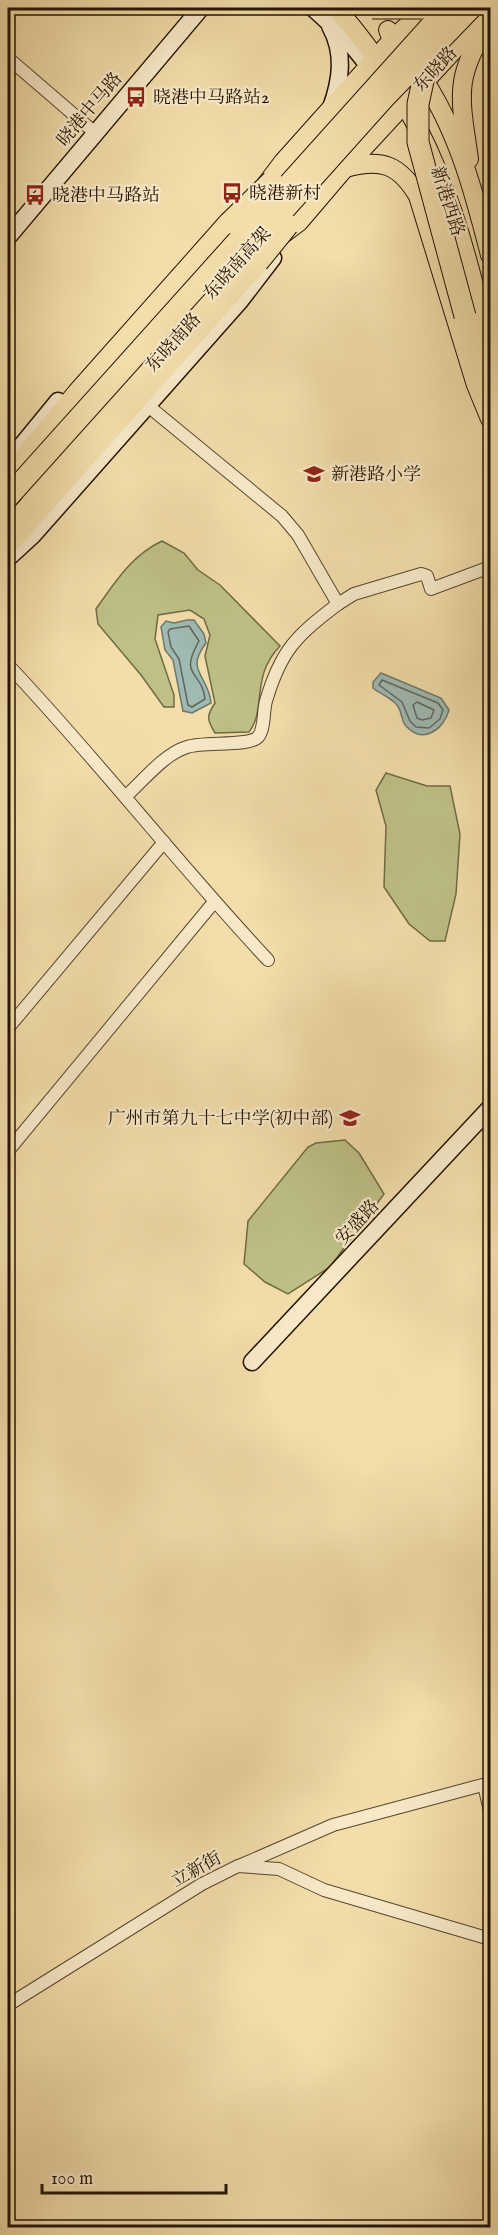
<svg xmlns="http://www.w3.org/2000/svg" width="498" height="2235" font-family="'IM FELL English','Noto Serif SC',serif">
<style>
.green{fill:#bec087;stroke:#706a44;stroke-width:1.5}
.water{fill:#9ebab3;stroke:#6d776b;stroke-width:1.5}
.lines{fill:none;stroke-linecap:round;stroke-linejoin:round}
.shore{stroke:#60665a;stroke-width:1.5}
.street-casing{stroke:#57462b;stroke-width:14}
.secondary-casing{stroke:#231300;stroke-width:19}
.primary-casing{stroke:#231300;stroke-width:20}
.highway-casing{stroke:#231300;stroke-width:23}
.street{stroke:#f7e9c8;stroke-width:12}
.secondary{stroke:#f7e9c8;stroke-width:16}
.primary{stroke:#f2ddab;stroke-width:18}
.highway{stroke:#f2ddab;stroke-width:21}
.highway-bridge-casing{stroke:#231300;stroke-width:23;stroke-linecap:butt}
.highway-bridge{stroke:#f2ddab;stroke-width:21}
.labels{text-anchor:middle;stroke-width:4.5;stroke-linejoin:round;paint-order:stroke}
.street-label{font-size:18px;fill:#231300;stroke:#f7e9c8}
.poi-label{font-size:18px;fill:#231300;stroke:#f7e9c8;text-anchor:start}
</style>
<rect width="100%" height="100%" fill="#f2ddab"/>
<filter id="stains"><feTurbulence type="fractalNoise" baseFrequency=".00333" numOctaves="4"/><feColorMatrix values="0 0 0 0 .2 0 0 0 0 .09 0 0 0 0 .02 0 0 0 .5 -.17"/></filter>
<radialGradient id="worn" r=".72"><stop offset=".6" stop-color="#630" stop-opacity="0"/><stop offset="1" stop-color="#630" stop-opacity=".3"/></radialGradient>
<g class="green">
<path d="M162,541l22,12 14,17 22,15 60,61c-30,31 -13,63 -31,86l-34,1c-8,-13 -9,-17 0,-30l-10,-47 5,-21 -6,-16 -14,-9 -32,5 -3,24 19,56v12h-10l-23,-32 -43,-51 -2,-15c19,-27 36,-54 66,-68z"/>
<path d="M386,773l41,13h23l10,48 -4,60 -11,47h-15l-21,-17 -25,-37 2,-61 -10,-36z"/>
<path d="M345,1140l14,13 25,41 -54,73 -42,27 -23,-12 -21,-18 4,-43 60,-74 8,-4z"/>
</g>
<g class="water">
<path d="M187,620h7l10,14 2,9c-22,29 3,32 5,60l-19,10 -9,-2 -10,-51 -8,-10 -4,-23 5,-6 8,2z"/>
<path d="M381,673l60,25 8,12c-5,19 -26,35 -43,16 -5,-5 -4,-15 -9,-21 -7,-8 -17,-11 -24,-17v-6z"/>
</g>
<g class="lines">
<g class="shore">
<path d="M189,626l10,15c-21,37 3,29 6,58l-13,8 -4,-2 -9,-46 -8,-12 -3,-15 2,-3z"/>
<path d="M382,680l56,23 5,7 -3,9 -11,9 -13,-1 -6,-6 -8,-19 -23,-17z"/>
<path d="M417,702l17,8 -3,8 -9,2 -5,-2 -4,-13z"/>
</g>
<g class="street-casing">
<g id="street">
<path d="M8,58l86,74"/>
<path d="M147,405l135,111 16,19 40,69 16,-10 67,-20 6,2 4,13 59,-22"/>
<path d="M8,665c90,95 170,199 260,295"/>
<path d="M126,796c18,-16 38,-42 61,-49 16,-6 62,0 71,-10 7,-8 5,-26 8,-36 15,-51 30,-65 72,-97"/>
<path d="M8,1028l156,-186"/>
<path d="M8,1151l206,-249"/>
<path d="M484,1785l6,26"/>
<path d="M239,1866l94,-41 157,-42"/>
<path d="M8,2005l194,-121 36,-18 41,3 45,21 166,49"/>
</g>
</g>
<g class="secondary-casing">
<g id="secondary">
<path d="M313,8l33,30 30,37"/>
<path d="M330,26c15,27 11,54 1,82"/>
<path d="M8,237l193,-229"/>
<path d="M8,462l50,-61"/>
<path d="M8,558l25,-23 207,-234 33,-43"/>
<path d="M252,1362l238,-254"/>
</g>
</g>
<g class="primary-casing">
<g id="primary">
<path d="M336,8c92,104 127,214 154,348"/>
<path d="M388,30l10,24 -3,19"/>
<path d="M419,73c38,54 55,119 71,182"/>
<path d="M469,159c-9,-63 -16,-81 21,-138"/>
<path d="M345,168c36,-10 54,-4 73,28l58,189 14,34"/>
<path d="M261,191l22,-29 111,-124 32,-30"/>
<path d="M279,237l20,-15 46,-54 145,-157"/>
<path d="M8,529l38,-44"/>
</g>
</g>
<g class="highway-casing">
<g id="highway">
<path d="M465,316l25,79"/>
<path d="M8,478l70,-85 151,-170"/>
<path d="M33,494l214,-243"/>
<path d="M8,544l250,-282"/>
</g>
</g>
<use href="#street" class="street"/>
<use href="#secondary" class="secondary"/>
<use href="#primary" class="primary"/>
<use href="#highway" class="highway"/>
<g class="highway-bridge-casing">
<g id="highway-bridge">
<path d="M372,8h49"/>
<path d="M429,53l-11,51v38l47,174"/>
<path d="M229,223l43,-42"/>
<path d="M247,251l137,-153 87,-90"/>
<path d="M258,262l30,-37"/>
<path d="M8,497l439,-489"/>
</g>
</g>
<use href="#highway-bridge" class="highway-bridge"/>
</g>
<defs>
<g id="bus-bare" transform="scale(1.62)"><path d="M-5-6H5V4H4V6H2V4H-2V6H-4V4H-5ZM-3.5-4V0h7V-4ZM-3.5 1.2v1.5H-2V1.2ZM2 1.2v1.5H3.5V1.2Z" fill="#8f2418" stroke="#f7e9c8" stroke-width="2.5" paint-order="stroke"/></g>
<g id="school-bare" transform="scale(1.62)"><path d="M0-5L7-2L0 1L-7-2ZM-4 1L0 2.5L4 1V4Q0 6-4 4Z" fill="#8f2418" stroke="#f7e9c8" stroke-width="2.5" paint-order="stroke"/></g>
</defs>
<g fill-rule="evenodd">
<use href="#bus-bare" x="136" y="97"/>
<use href="#bus-bare" x="232" y="193"/>
<use href="#bus-bare" x="35" y="195"/>
<use href="#school-bare" x="314" y="474"/>
<use href="#school-bare" x="350" y="1118"/>
</g>
<g class="labels">
<g class="street-label">
<text transform="translate(435 69) rotate(-47)" y="6">东晓路</text>
<text transform="translate(89 109) rotate(-50)" y="6">晓港中马路</text>
<text transform="translate(448 201) rotate(72)" y="6">新港西路</text>
<text transform="translate(237 263) rotate(-48)" y="6">东晓南高架</text>
<text transform="translate(173 342) rotate(-48)" y="6">东晓南路</text>
<text transform="translate(357 1222) rotate(-47)" y="6">安盛路</text>
<text transform="translate(196 1869) rotate(-29)" y="6">立新街</text>
</g>
<g class="poi-label">
<text x="153" y="103">晓港中马路站2</text>
<text x="249" y="199">晓港新村</text>
<text x="52" y="201">晓港中马路站</text>
<text x="331" y="480">新港路小学</text>
<text x="333" y="1124" text-anchor="end">广州市第九十七中学(初中部)</text>
</g>
</g>
<rect width="498" height="2235" fill="none" stroke="#f2ddab" stroke-width="30"/>
<rect x="9" y="9" width="480" height="2217" fill="none" stroke="#231300" stroke-width="3"/>
<rect x="15" y="15" width="468" height="2205" fill="none" stroke="#231300" stroke-width="1.5"/>
<path d="M42 2184v9h184v-9" fill="none" stroke="#231300" stroke-width="3"/>
<text x="51" y="2184" font-size="18" fill="#231300" stroke="#f7e9c8" stroke-width="4.5" paint-order="stroke">100 m</text>
<rect width="100%" height="100%" filter="url(#stains)"/>
<rect width="100%" height="100%" fill="url(#worn)"/>
</svg>
